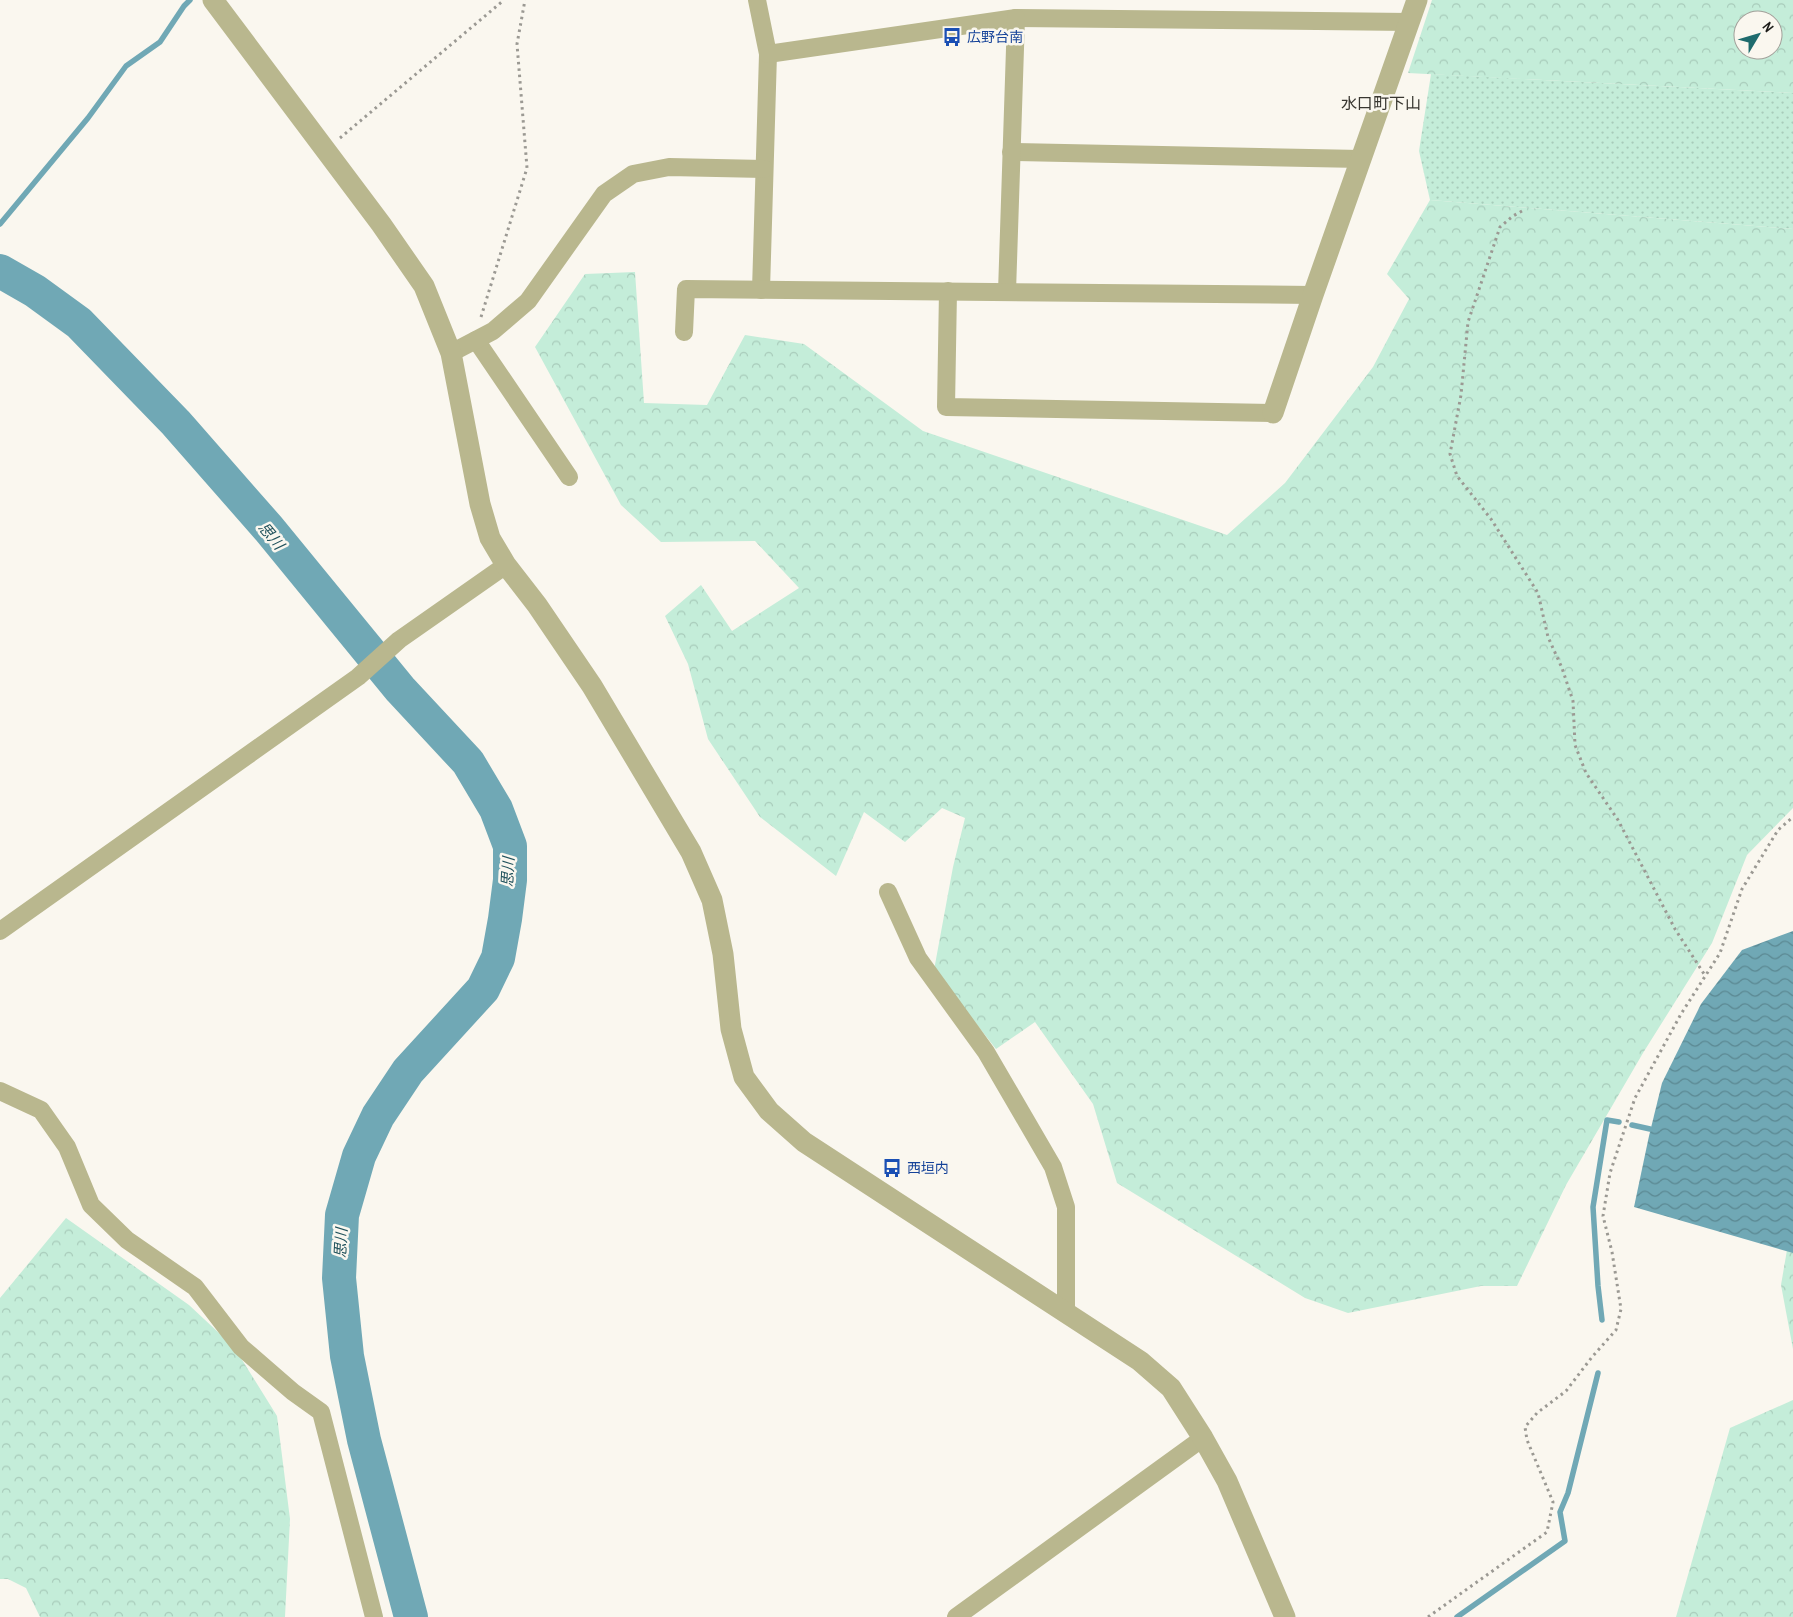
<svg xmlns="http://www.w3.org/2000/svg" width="1793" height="1617" font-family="'Archivo Narrow','Noto Sans JP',sans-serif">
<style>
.grass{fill:url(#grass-dots)}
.forest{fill:url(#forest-crowns);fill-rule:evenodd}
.water{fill:url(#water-waves)}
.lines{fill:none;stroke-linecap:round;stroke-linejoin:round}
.stream{stroke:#70a8b5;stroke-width:5.5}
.river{stroke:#70a8b5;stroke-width:34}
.path{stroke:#9b9993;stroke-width:3;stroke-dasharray:2.5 4;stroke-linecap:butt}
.minor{stroke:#b9b78e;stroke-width:18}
.tertiary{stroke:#b9b78e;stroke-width:21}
.labels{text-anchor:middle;stroke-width:5;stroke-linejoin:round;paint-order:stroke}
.transit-label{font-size:14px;fill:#164399;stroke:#faf7ef;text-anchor:start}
.water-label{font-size:15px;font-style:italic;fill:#1f515b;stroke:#faf7ef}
.quarter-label{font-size:16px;fill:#383630;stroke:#faf7ef}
</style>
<defs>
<pattern id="grass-dots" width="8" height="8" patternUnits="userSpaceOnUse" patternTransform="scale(1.25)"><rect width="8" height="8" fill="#c4edd9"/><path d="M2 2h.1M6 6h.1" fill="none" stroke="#a8cbba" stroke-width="1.8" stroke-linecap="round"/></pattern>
<pattern id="forest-crowns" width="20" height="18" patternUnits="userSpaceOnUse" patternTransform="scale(1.25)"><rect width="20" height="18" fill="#c4edd9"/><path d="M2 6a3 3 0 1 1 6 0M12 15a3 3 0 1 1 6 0" fill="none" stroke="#a8cbba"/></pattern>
<pattern id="water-waves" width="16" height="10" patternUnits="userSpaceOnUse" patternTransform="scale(1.25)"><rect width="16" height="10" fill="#70a8b5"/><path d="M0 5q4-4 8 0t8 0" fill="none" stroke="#5b8892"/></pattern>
</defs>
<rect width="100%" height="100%" fill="#faf7ef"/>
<path class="grass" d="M1431,74l362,19v136l-363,-29 -11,-49z"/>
<g class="forest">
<path d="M1432,0h361v93l-385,-20zM1743,20h30v30h-30z"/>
<path d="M1430,200l363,29v579l-46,47 -35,88 -69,110 -77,132 -49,101h-36l-133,27 -43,-15 -188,-115 -24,-79 -58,-82 -39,27 -62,-79 19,-103 12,-49 -23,-10 -37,34 -41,-30 -28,64 -76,-59 -52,-78 -20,-75 -23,-48 36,-31 31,46 67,-43 -44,-47 -94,1 -40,-37 -86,-158 50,-73 50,-2 9,131 63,2 38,-70 59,9 119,87 304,104 58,-52 88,-116 36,-68 -22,-25z"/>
<path d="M1793,1215v134l-12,-64z"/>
<path d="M66,1218l123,87 45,42 43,69 13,103 -5,98h-245l-14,-29 -18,-9h-8v-281z"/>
<path d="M1793,1400v217h-117l54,-189z"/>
</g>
<path class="water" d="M1793,931v322l-159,-46 15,-71 13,-53 39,-79 41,-54z"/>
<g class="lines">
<g class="stream">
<path d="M0,224l88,-106 38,-52 34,-24 24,-36 6,-6"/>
<path d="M1632,1125l18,4"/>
<path d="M1602,1320l-4,-34 -5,-79 14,-87 12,2"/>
<path d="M1457,1617l108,-76 -5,-29 8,-19 30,-120"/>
</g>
<path class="river" d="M0,271l35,20 44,32 97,100 93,106 131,160 68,73 28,47 14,37v34l-5,39 -7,39 -15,31 -75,82 -30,45 -19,40 -17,59 -3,63 8,78 17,84 47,177"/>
<g class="path">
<path d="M340,138l164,-138"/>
<path d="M1522,211l-9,5 -13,11 -32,95 -7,73 -11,59 7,22 34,43 47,74 10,44 14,31 11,33 2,44 11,28 32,47 57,109 31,48"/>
<path d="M481,317l46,-149 -10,-124 8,-44"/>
<path d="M1428,1617l119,-85 6,-30 -26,-62 -2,-13 12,-14 29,-22 26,-34 24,-27 5,-21 -9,-57 -9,-36 7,-43 25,-75 46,-84 39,-61 22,-64 36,-59 15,-13"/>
</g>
<g class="minor">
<path d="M757,0l11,54 -7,236"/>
<path d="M768,54l248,-36 394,4"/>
<path d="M1011,152l350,7"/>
<path d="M948,291l-2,116 327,6"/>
<path d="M1007,292l9,-274"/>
<path d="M684,332l2,-43 627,6"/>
<path d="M476,340l93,137"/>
<path d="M451,353l42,-22 35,-30 76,-107 29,-20 36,-7 95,2"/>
<path d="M888,892l30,66 68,94 67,115 13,40v105"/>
<path d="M0,931l358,-254 41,-37 107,-75"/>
<path d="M0,1091l41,19 26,37 24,58 36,35 68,47 46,60 52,45 28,20 53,205"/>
<path d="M956,1617l247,-179"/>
</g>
<g class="tertiary">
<path d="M213,0l168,224 43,62 27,67 29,151 10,34 16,27 31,40 55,81 99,166 21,48 11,54 8,75 13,48 25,34 35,31 336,219 31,27 32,50 24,43 58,136"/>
<path d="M1273,413l40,-118 104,-295"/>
</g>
</g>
<defs>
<g id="bus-bare" transform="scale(1.5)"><path d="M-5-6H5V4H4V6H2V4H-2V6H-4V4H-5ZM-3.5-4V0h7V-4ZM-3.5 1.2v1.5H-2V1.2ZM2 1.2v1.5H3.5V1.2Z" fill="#1a4fb4" stroke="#faf7ef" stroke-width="2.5" paint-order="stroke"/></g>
</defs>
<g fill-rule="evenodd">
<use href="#bus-bare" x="952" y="37"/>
<use href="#bus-bare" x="892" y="1168"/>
</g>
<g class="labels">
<g class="transit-label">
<text x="967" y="42">広野台南</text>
<text x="907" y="1173">西垣内</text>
</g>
<g class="water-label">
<text transform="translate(271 536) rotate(50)" y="5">思川</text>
<text transform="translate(508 872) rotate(-87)" y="5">思川</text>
<text transform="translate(341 1243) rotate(-87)" y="5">思川</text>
</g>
<g class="quarter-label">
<text x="1381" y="109">水口町下山</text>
</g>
</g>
<g transform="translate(1758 35) rotate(52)"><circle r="24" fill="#faf7ef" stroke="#a19f99"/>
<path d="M0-4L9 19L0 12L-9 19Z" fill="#1e6b6d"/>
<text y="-8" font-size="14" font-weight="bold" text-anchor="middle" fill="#1c1b18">N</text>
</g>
</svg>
